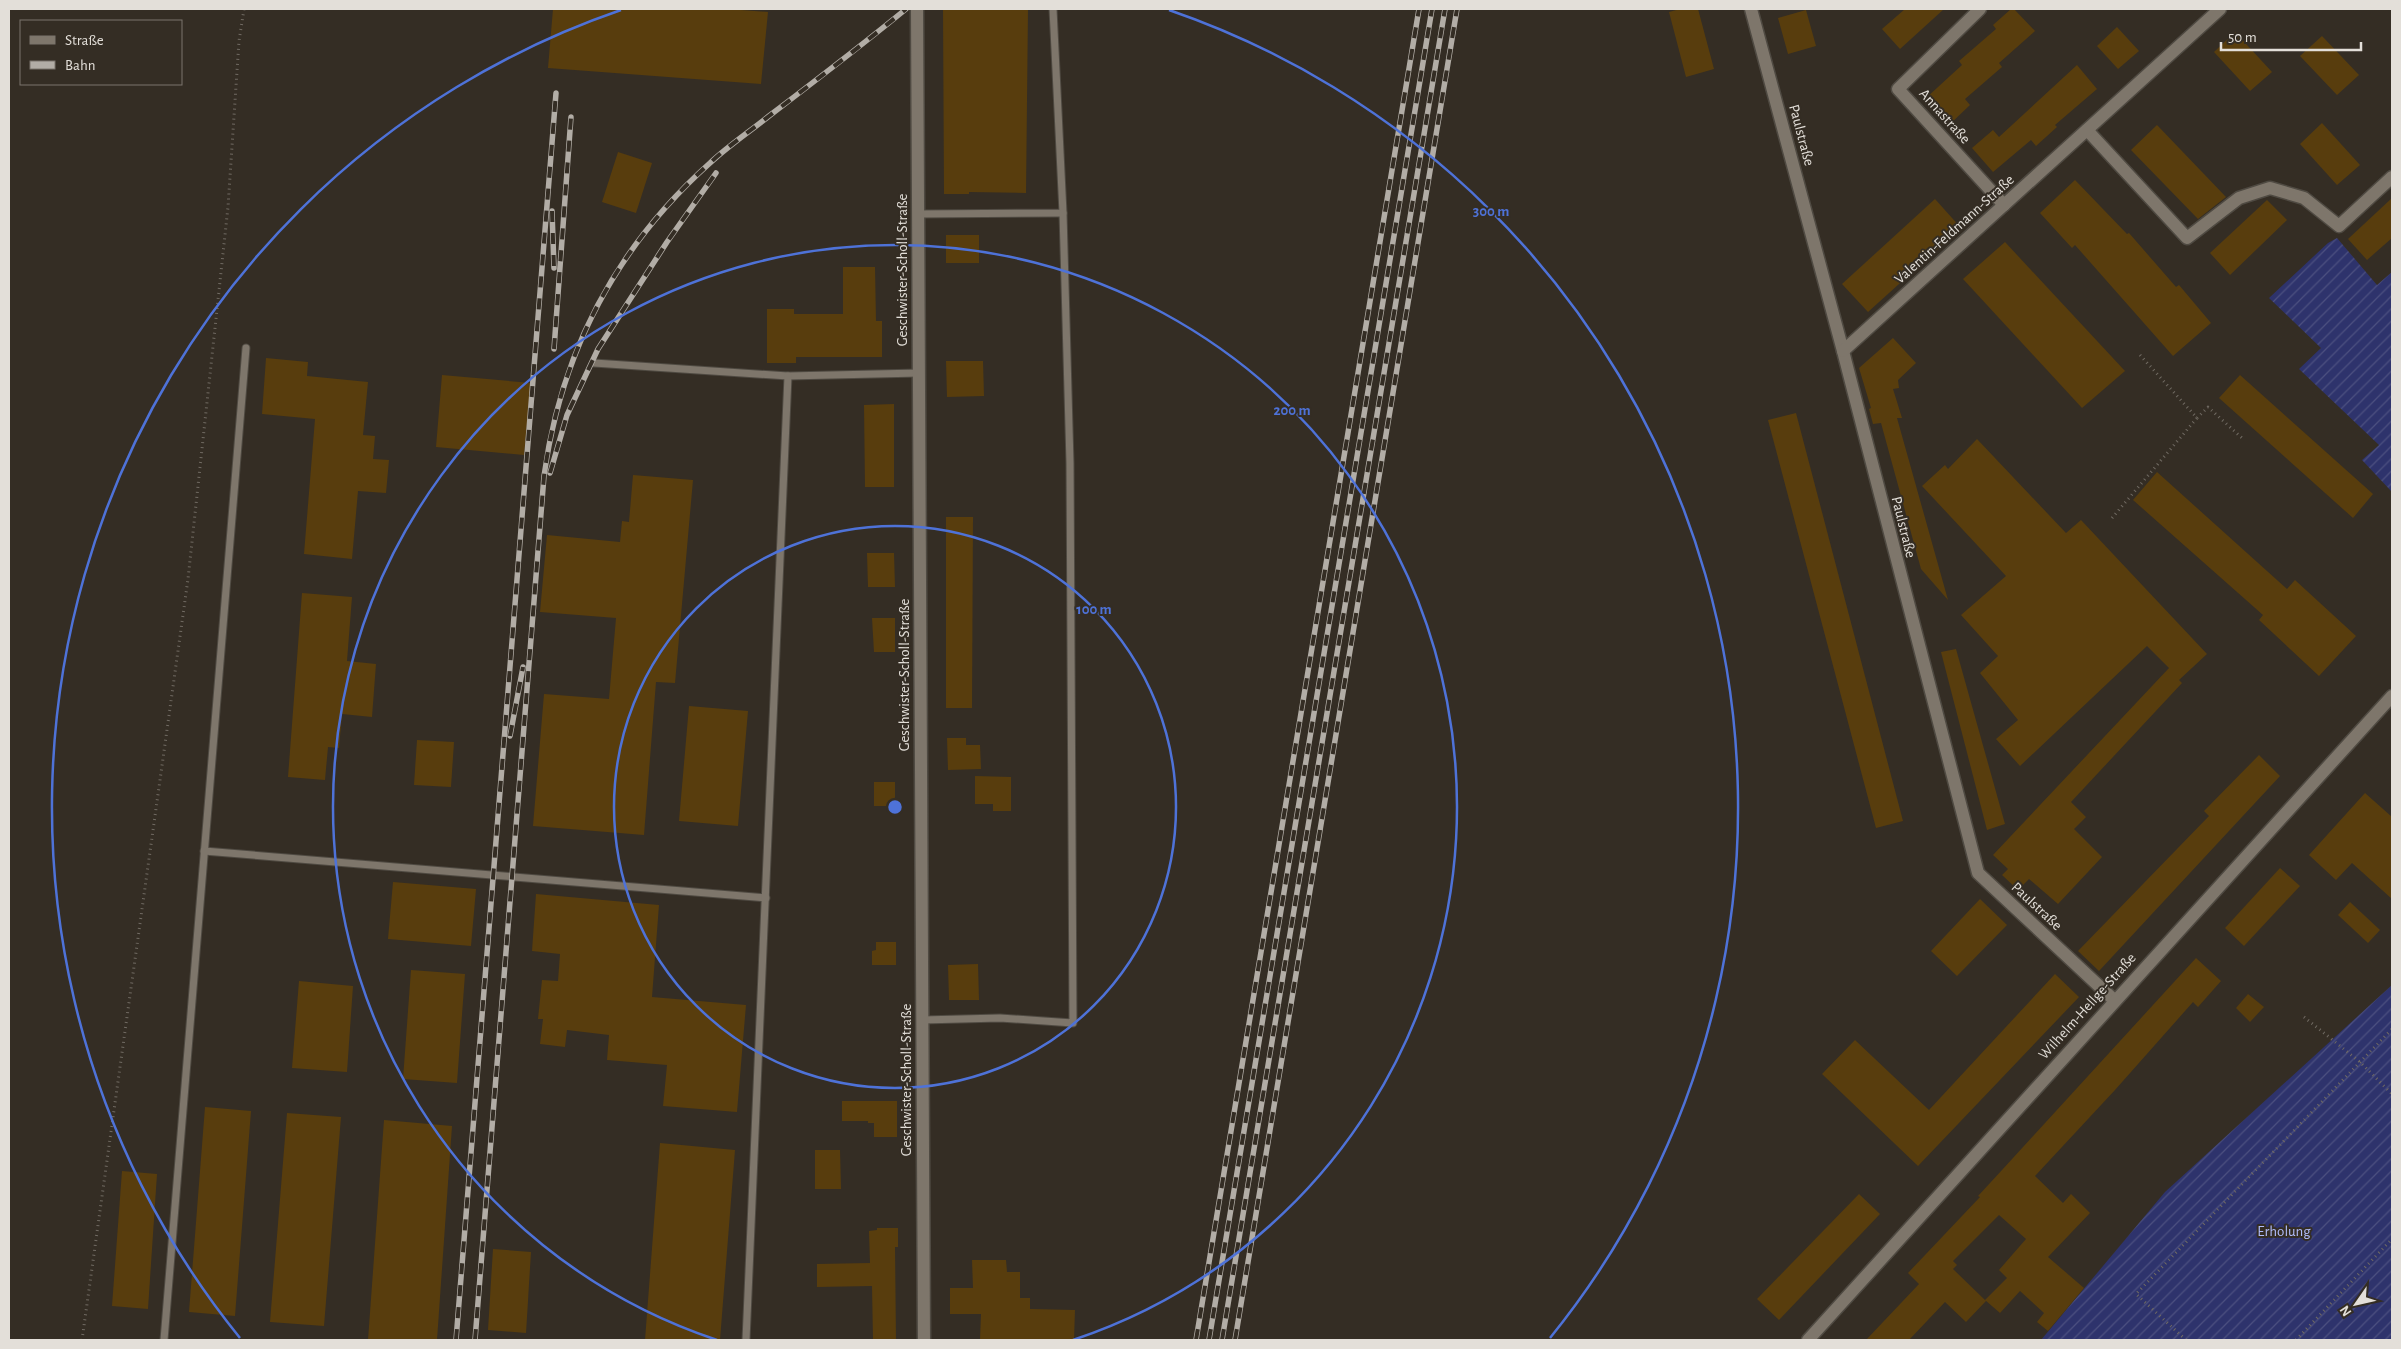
<svg xmlns="http://www.w3.org/2000/svg" width="2401" height="1349" font-family="'Alegreya Sans',sans-serif">
<style>
.garden{fill:url(#garden-furrows)}
.building{fill:#583d0d}
.lines{fill:none;stroke-linecap:round;stroke-linejoin:round}
.lane-casing{stroke:#4f4a42;stroke-width:9}
.street-casing{stroke:#4f4a42;stroke-width:15}
.secondary-casing{stroke:#4f4a42;stroke-width:15}
.path{stroke:#716b63;stroke-width:3;stroke-dasharray:1 4;stroke-linecap:butt}
.lane{stroke:#7e766b;stroke-width:7}
.street{stroke:#7e766b;stroke-width:12}
.secondary{stroke:#7e766b;stroke-width:12}
.rail-casing{stroke:#b2ada6;stroke-width:5.5}
.rail{stroke:#342d24;stroke-width:4;stroke-dasharray:11;stroke-linecap:butt}
.ring{fill:none;stroke:#4e72d8;stroke-width:2.5}
.labels{text-anchor:middle;stroke-width:4;stroke-linejoin:round;paint-order:stroke}
.street-label{font-size:15px;fill:#e3dfd9;stroke:#342d24}
.park-label{font-size:15px;fill:#b1bdfc;stroke:#342d24}
.centre{fill:#4e72d8;stroke:#342d24;stroke-width:2.5}
.ring-label{font-size:15px;text-anchor:middle;font-weight:bold;fill:#4e72d8;stroke:#342d24;stroke-width:4;stroke-linejoin:round;paint-order:stroke}
</style>
<defs>
<pattern id="garden-furrows" width="10" height="10" patternUnits="userSpaceOnUse" patternTransform="scale(1.25)"><rect width="10" height="10" fill="#2e336c"/><path d="M-1 1l2-2M0 10L10 0M9 11l2-2" fill="none" stroke="#4c5080"/></pattern>
</defs>
<rect width="100%" height="100%" fill="#342d24"/>
<g class="garden">
<path d="M2337,238l40,47 15,-13v220l-30,-32 17,-15 -80,-76 22,-21 -52,-50 59,-55z"/>
<path d="M2392,985v355h-351l124,-148z"/>
</g>
<g class="building">
<path d="M553,9h175l40,3 -7,72 -213,-16z"/>
<path d="M943,9h85l-2,184 -57,-1v2h-25z"/>
<path d="M1680,9h18l16,60 -28,8 -17,-65z"/>
<path d="M1905,9h39l-44,40 -18,-20z"/>
<path d="M2011,9h3l21,22 -36,32 3,4 -37,32 5,6 -21,20 -23,-27 36,-33 -3,-4 37,-32 -3,-4z"/>
<path d="M1806,10l10,36 -28,8 -10,-36z"/>
<path d="M2117,27l22,24 -21,18 -21,-23z"/>
<path d="M2235,32l37,40 -22,19 -36,-39z"/>
<path d="M2322,36l37,39 -22,20 -37,-39z"/>
<path d="M2077,65l20,24 -42,36 2,2 -21,19 -5,-6 -38,32 -21,-24 21,-18 6,7z"/>
<path d="M2322,123l38,42 -23,20 -37,-41z"/>
<path d="M2157,125l69,72 -28,22 -67,-69z"/>
<path d="M618,152l34,11 -16,50 -34,-11z"/>
<path d="M2075,180l52,54 2,-1 47,54 3,-2 32,38 -38,33 -98,-111 -3,3 -32,-35z"/>
<path d="M2392,198v40l-25,22 -19,-21z"/>
<path d="M1935,199l26,29 -93,84 -26,-28z"/>
<path d="M2267,200l20,20 -57,55 -20,-22z"/>
<rect x="946" y="235" width="33" height="28"/>
<path d="M2005,242l120,129 -43,37 -119,-129z"/>
<path d="M843,267h32l1,54h6v36h-86v6h-29v-54h27v5h49z"/>
<path d="M1893,338l23,25 -18,17 1,8 -6,1 9,29h-5l51,182 -27,-31 -40,-146 -8,1 -4,-15 2,-1 -12,-40z"/>
<path d="M266,358l42,4 -1,14 61,6 -5,53 12,1 -2,23 16,1 -3,33 -28,-2 -6,68 -48,-5 11,-135 -53,-5z"/>
<path d="M946,361h37l1,35 -37,1z"/>
<path d="M442,375l89,8 -7,72 -88,-8z"/>
<path d="M2240,375l133,119 -20,24 -134,-120z"/>
<path d="M894,404v83h-29l-1,-82z"/>
<path d="M1796,413l107,408 -27,7 -108,-408z"/>
<path d="M1977,439l89,94 15,-13 126,134 -28,26 3,3 -111,119 15,15 -12,12 28,28 -44,47 -29,-25 -11,11 -16,-15 6,-6 -15,-14 176,-187 -22,-22 -127,120 -24,-27 22,-19 -38,-47 18,-17 -37,-41 45,-39 -84,-90 23,-21 3,4z"/>
<path d="M2157,472l130,117 8,-9 61,56 -37,40 -60,-56 4,-5 -130,-115z"/>
<path d="M633,475l60,5 -18,203 -19,-1 -12,153 -111,-9 11,-132 65,5 7,-81 -76,-6 7,-77 73,7 2,-21 7,1z"/>
<path d="M946,517h27l-1,191h-26z"/>
<path d="M867,553h27l1,34h-27z"/>
<path d="M302,593l50,4 -5,64 29,3 -4,53 -30,-3 -3,34 -11,-1 -3,33 -37,-3z"/>
<path d="M872,618h23v34h-21z"/>
<path d="M1956,649l49,175 -18,6 -46,-178z"/>
<path d="M689,706l59,5 -10,115 -59,-5z"/>
<path d="M947,738h19v7h14l1,24 -33,1z"/>
<path d="M417,740l37,2 -3,45 -37,-2z"/>
<path d="M2259,755l21,21 -181,195 -21,-20 131,-135 -5,-5z"/>
<path d="M975,776l36,1v34h-18v-7h-18z"/>
<rect x="874" y="782" width="21" height="24"/>
<path d="M2365,793l27,24v82l-40,-36 -16,17 -27,-25z"/>
<path d="M2280,868l20,18 -56,60 -19,-18z"/>
<path d="M393,882l83,7 -5,57 -83,-7z"/>
<path d="M536,894l123,11 -7,92 94,8 -9,107 -74,-6 4,-41 -60,-5 2,-25 -42,-5 -2,17 -25,-3 3,-25h-5l4,-39 16,1 2,-27 -28,-3z"/>
<path d="M1980,899l27,26 -50,51 -26,-25z"/>
<path d="M2350,902l30,28 -12,13 -30,-28z"/>
<path d="M876,942h20v23h-24v-14l4,-1z"/>
<path d="M2196,958l25,23 -23,26 -5,-5 -78,88 -80,86 28,27 8,-9 19,19 -42,44 36,31 -36,43 -11,-9 7,-9 -24,-22 -20,22 -15,-13 22,-22 -8,-8 27,-31 -27,-24 -46,46 4,4 -4,4 33,32 -20,21 -21,-20 -36,38h-43l53,-56 -11,-11 72,-76 -2,-1 24,-26z"/>
<path d="M978,964l1,36h-30l-1,-35z"/>
<path d="M411,970l54,4 -8,109 -54,-4z"/>
<path d="M2055,974l24,23 -161,169 -96,-92 33,-34 74,70z"/>
<path d="M299,981l54,5 -6,86 -55,-4z"/>
<path d="M2248,994l16,13 -14,15 -14,-14z"/>
<path d="M842,1101h55v36h-23v-14h-6v-2h-26z"/>
<path d="M205,1107l46,4 -16,205 -46,-4z"/>
<path d="M287,1113l54,4 -17,209 -54,-4z"/>
<path d="M384,1120l68,6 -15,214h-69z"/>
<path d="M660,1143l75,7 -15,190h-75z"/>
<path d="M815,1150h25l1,39h-26z"/>
<path d="M122,1171l35,3 -9,135 -36,-3z"/>
<path d="M1859,1194l21,20 -101,106 -22,-21z"/>
<path d="M877,1228h21v19h-3l1,93h-23l-1,-54 -55,1v-23l53,-1 -1,-32 8,-1z"/>
<path d="M493,1249l38,3 -5,81 -38,-3z"/>
<path d="M972,1260h34l1,12h13v26h10v11l45,1 -1,30h-94l1,-26h-31v-26h23z"/>
</g>
<g class="lines">
<g class="lane-casing">
<g id="lane">
<path d="M918,214l145,-1 -10,-204"/>
<path d="M594,363l194,13 131,-3"/>
<path d="M204,851l562,47"/>
<path d="M922,1020l78,-2 73,5 -3,-560 -7,-250"/>
<path d="M164,1340l82,-992"/>
<path d="M746,1340l42,-964"/>
</g>
</g>
<g class="street-casing">
<g id="street">
<path d="M1751,9l92,342 135,522 136,127"/>
<path d="M1980,9l-82,80 106,116"/>
<path d="M2087,130l100,108 52,-40 31,-10 34,10 35,28 53,-49"/>
<path d="M1843,351l377,-342"/>
</g>
</g>
<g class="secondary-casing">
<g id="secondary">
<path d="M917,9l7,1331"/>
<path d="M1808,1340l584,-644"/>
</g>
</g>
<g class="path">
<path d="M2140,355l57,63 11,-11 34,31"/>
<path d="M2112,518l85,-100"/>
<path d="M2304,1017l56,45 32,32"/>
<path d="M82,1340l106,-761 40,-372 11,-166 5,-32"/>
<path d="M2186,1340l-50,-46 256,-265"/>
<path d="M2296,1340l96,-101"/>
</g>
<use href="#lane" class="lane"/>
<use href="#street" class="street"/>
<use href="#secondary" class="secondary"/>
<g class="rail-casing">
<g id="rail">
<path d="M552,211l2,57"/>
<path d="M554,349l17,-232"/>
<path d="M550,473l17,-58 31,-66 69,-107 49,-69"/>
<path d="M510,736l13,-69"/>
<path d="M456,1340l100,-1247"/>
<path d="M475,1340l69,-864c17,-124 72,-229 166,-313 18,-17 39,-31 59,-47 46,-35 92,-70 137,-107"/>
<path d="M1196,1340l223,-1331"/>
<path d="M1209,1340l223,-1331"/>
<path d="M1222,1340l223,-1331"/>
<path d="M1235,1340l222,-1331"/>
</g>
</g>
<use href="#rail" class="rail"/>
</g>
<g class="ring">
<circle cx="895" cy="807" r="281"/>
<path d="M717 1340A562 562 0 1 1 1073 1340"/>
<path d="M240 1338A843 843 0 0 1 621 10M1169 10A843 843 0 0 1 1550 1338"/>
</g>
<g class="labels">
<g class="street-label">
<text transform="translate(1945 116) rotate(48)" y="5">Annastraße</text>
<text transform="translate(1802 135) rotate(75)" y="5">Paulstraße</text>
<text transform="translate(1954 229) rotate(-42)" y="5">Valentin-Feldmann-Straße</text>
<text transform="translate(902 270) rotate(-90)" y="5">Geschwister-Scholl-Straße</text>
<text transform="translate(1904 527) rotate(76)" y="5">Paulstraße</text>
<text transform="translate(904 675) rotate(-90)" y="5">Geschwister-Scholl-Straße</text>
<text transform="translate(2037 906) rotate(43)" y="5">Paulstraße</text>
<text transform="translate(2087 1006) rotate(-48)" y="5">Wilhelm-Hellge-Straße</text>
<text transform="translate(906 1080) rotate(-90)" y="5">Geschwister-Scholl-Straße</text>
</g>
<g class="park-label">
<text x="2284" y="1236">Erholung</text>
</g>
</g>
<circle cx="895" cy="807" r="8" class="centre"/>
<g class="ring-label">
<text x="1491" y="216">300 m</text>
<text x="1292" y="415">200 m</text>
<text x="1094" y="614">100 m</text>
</g>
<rect width="2401" height="1349" fill="none" stroke="#e3dfd9" stroke-width="20"/>
<rect x="20" y="20" width="162" height="65" fill="#342d24" stroke="#7a746c"/>
<rect x="30" y="36" width="25" height="8" fill="#7e766b" stroke="#7a746c"/>
<text x="65" y="45" font-size="15" fill="#e3dfd9">Straße</text>
<rect x="30" y="61" width="25" height="8" fill="#b2ada6" stroke="#7a746c"/>
<text x="65" y="70" font-size="15" fill="#e3dfd9">Bahn</text>
<g transform="translate(2356 1304) rotate(236)" stroke="#342d24" stroke-width="4" paint-order="stroke">
<path d="M0-4L9 19L0 12L-9 19Z" fill="#e3dfd9"/>
<text y="-8" font-size="14" font-weight="bold" text-anchor="middle" fill="#e3dfd9">N</text>
</g>
<path d="M2221 42v8h140v-8" fill="none" stroke="#e3dfd9" stroke-width="2.5"/>
<text x="2228" y="42" font-size="15" fill="#e3dfd9" stroke="#342d24" stroke-width="4" paint-order="stroke">50 m</text>
</svg>
